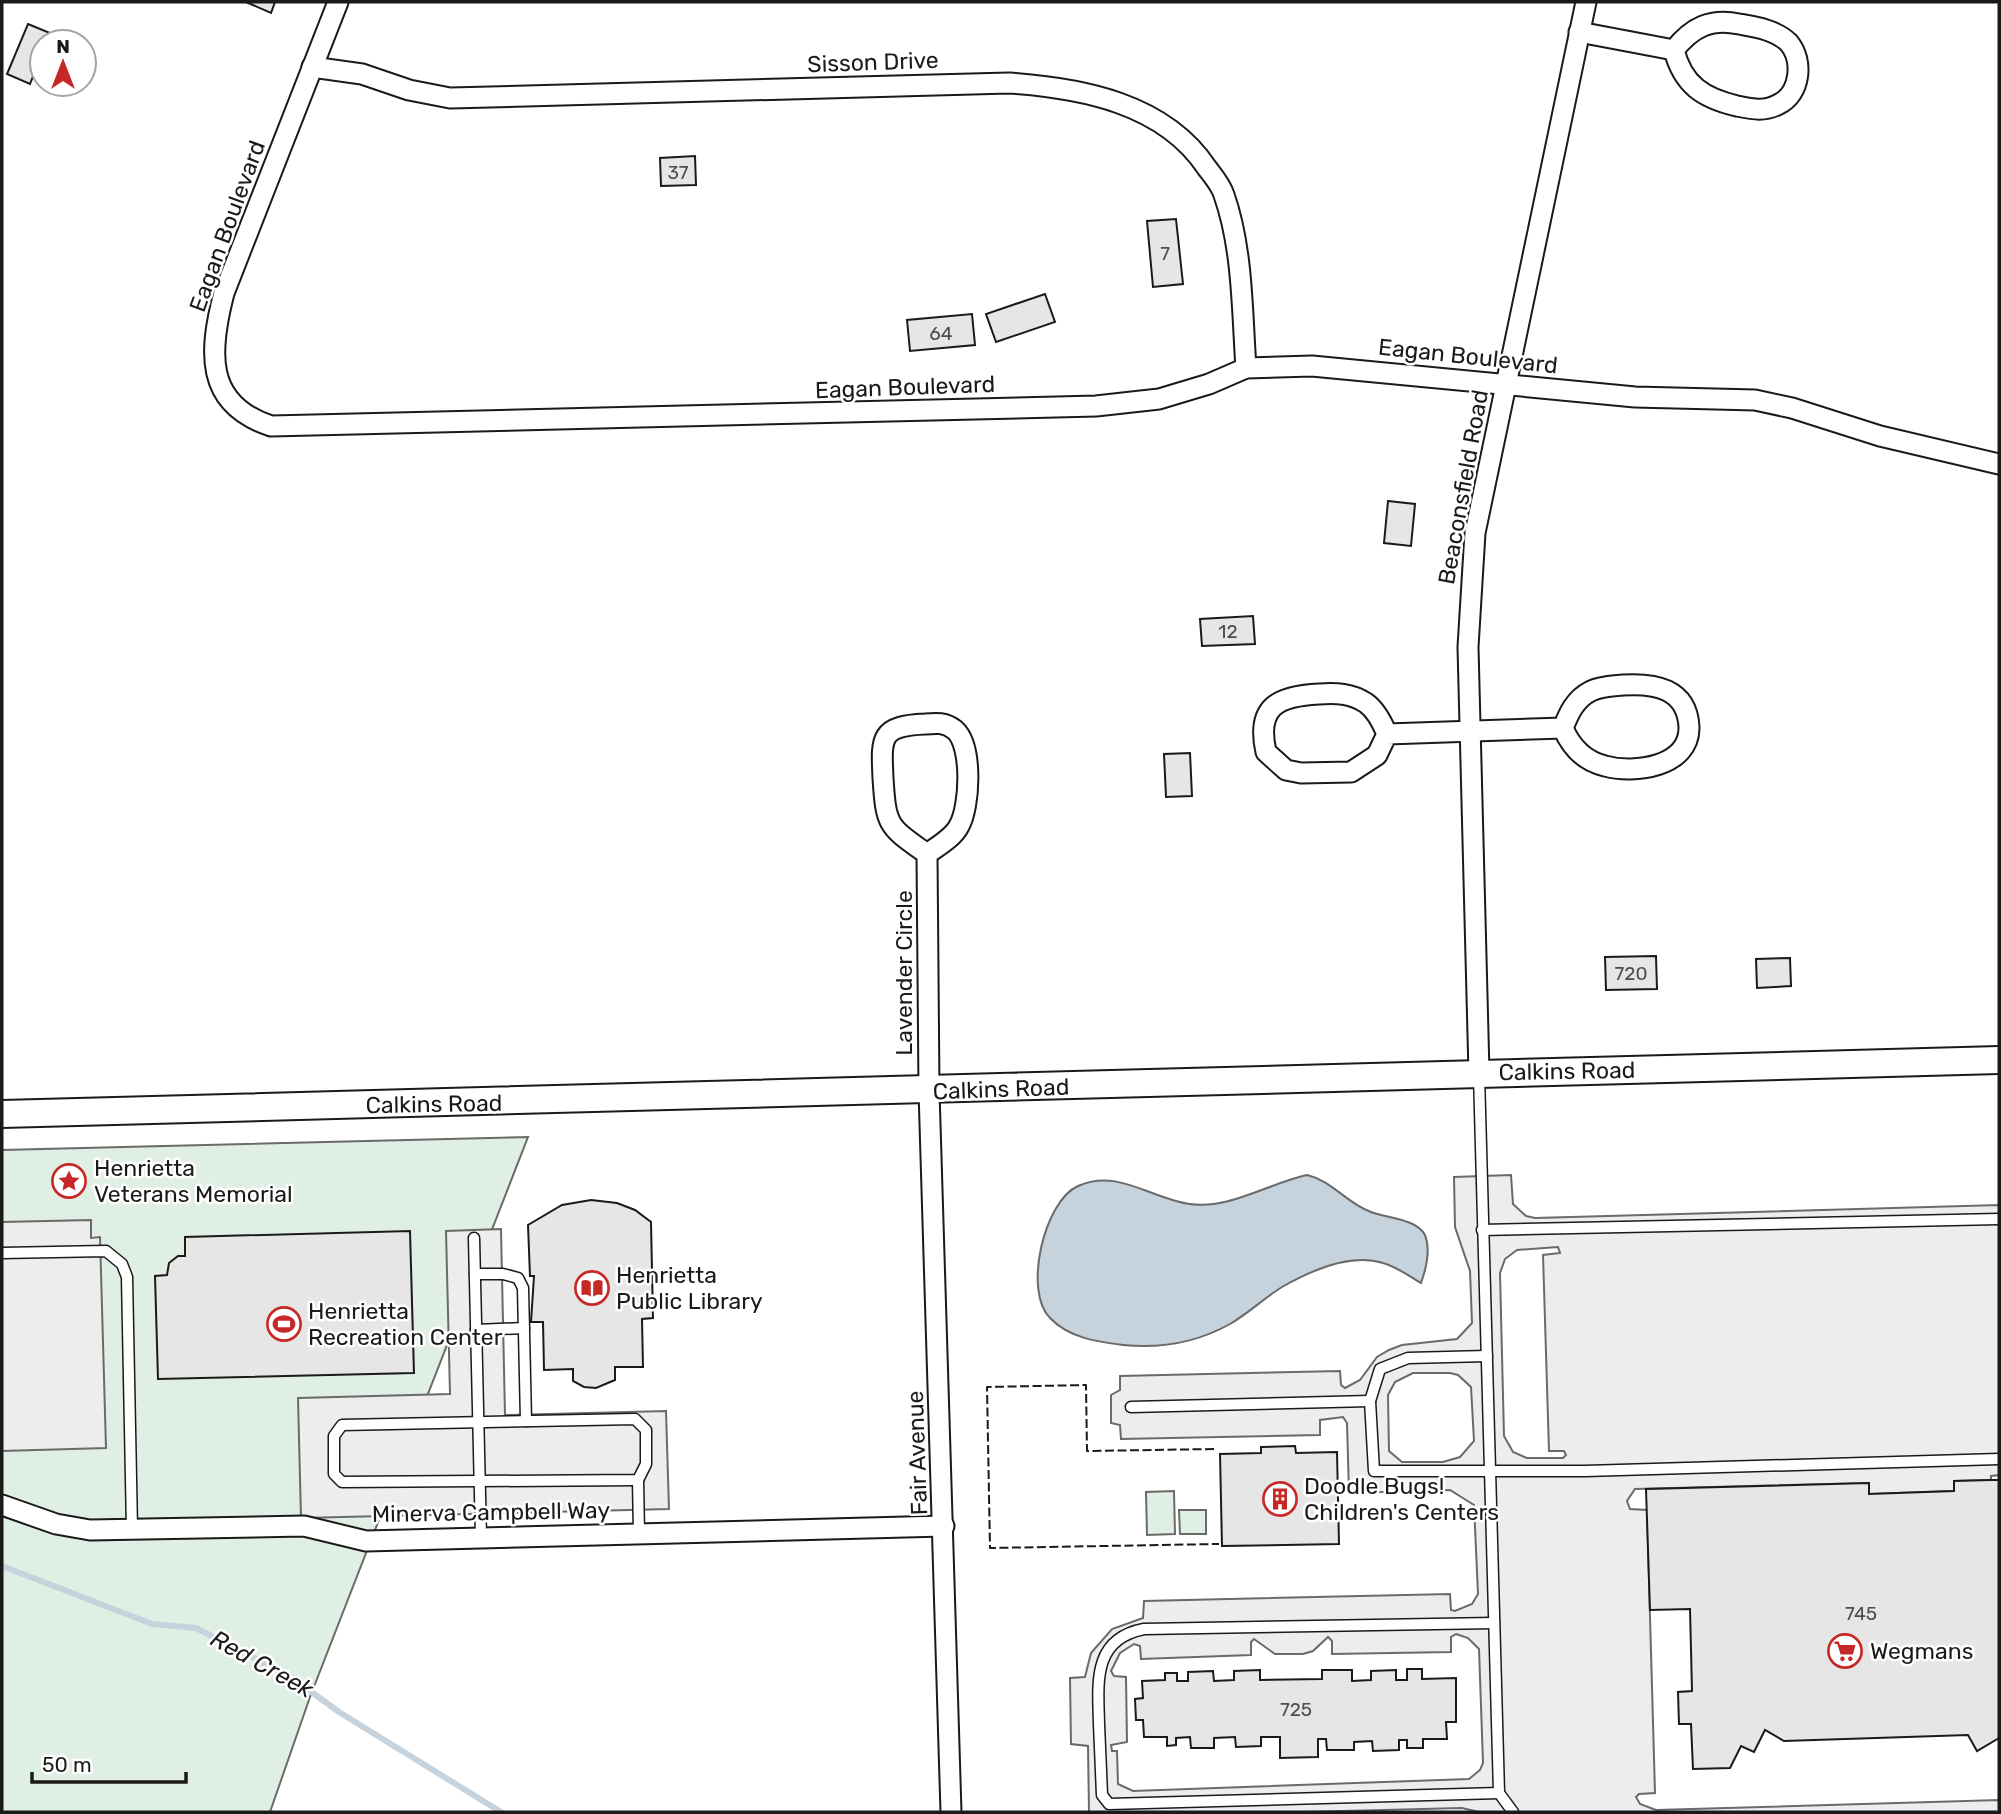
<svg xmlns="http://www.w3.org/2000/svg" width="2001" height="1814" font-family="Rubik,sans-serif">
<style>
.green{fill:#e0efe3;stroke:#6a6a6a;stroke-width:2}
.parking{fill:#ededed;stroke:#6a6a6a;stroke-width:2;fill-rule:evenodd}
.water{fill:#c6d2dc;stroke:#6a6a6a;stroke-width:2}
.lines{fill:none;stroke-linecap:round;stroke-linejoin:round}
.stream{stroke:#c6d2dc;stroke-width:6}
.building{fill:#e6e6e6;stroke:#1a1a1a;stroke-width:2}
.lane-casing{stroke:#1a1a1a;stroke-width:13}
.street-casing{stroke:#1a1a1a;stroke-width:23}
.secondary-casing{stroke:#1a1a1a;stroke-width:30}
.lane{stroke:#fff;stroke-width:10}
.street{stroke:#fff;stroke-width:19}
.secondary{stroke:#fff;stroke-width:26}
.fence{stroke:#1a1a1a;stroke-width:2;stroke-dasharray:9 3.5;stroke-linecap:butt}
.labels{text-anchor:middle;stroke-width:5;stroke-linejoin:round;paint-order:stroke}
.number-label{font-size:19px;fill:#4d4d4d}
.street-label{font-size:23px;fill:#1a1a1a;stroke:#fff}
.poi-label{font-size:23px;fill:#1a1a1a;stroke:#fff;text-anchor:start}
.water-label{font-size:24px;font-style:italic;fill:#1a1a1a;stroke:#fff}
</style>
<rect width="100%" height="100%" fill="#fff"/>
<g class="green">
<path d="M528,1137l-218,560 -40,115h-268v-662z"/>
<path d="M1174,1491l1,43 -28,1 -1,-43z"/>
<path d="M1179,1510h27v24h-26z"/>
</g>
<g class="parking">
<path d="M1511,1175l2,29 13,12 9,2 464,-13v270l-8,1v4l-37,1v10l-85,3v-11l-234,6 -8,12 3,8 17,1 8,283 -16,1 -3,3 4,7 16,6 343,-10v12h-520l-17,-4 -158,4h-215l-1,-66 -17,-2 -1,-66 15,-1 6,-24 21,-24 31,-11 1,-17 306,-7 1,16 4,1 17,-7 6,-10 -4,-89 -24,-15 -101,3 -2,-70 -4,-6 -23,3v15l-199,4 -1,-14 -9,-2v-28l9,-5v-14l220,-5 1,14 4,3 15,-8 17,-23 12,-7 13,-5 55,-6 15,-16 -2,-52 -15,-44 -1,-50zM1558,1247l2,6 -17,2 6,196h15l2,4 -3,3h-36l-14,-6 -9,-16 -4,-163 5,-14 12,-9zM1413,1373h37l8,2 13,12 3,54 -14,16 -17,5h-41l-13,-11 -1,-56 7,-13zM1456,1634l12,4 11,11 4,114 -3,7 -11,9 -336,12 -15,-7 -1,-33h-5l-1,-6 16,-3 -1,-65 -12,-1 -3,-5 9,-18 14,-9 6,2 1,13 110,-4v-13l3,-3 21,15h28l10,-3 15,-14 4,4v13l119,-2v-15z"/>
<path d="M91,1220v18l9,-1 6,211 -104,3v-229z"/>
<path d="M501,1229l4,186 161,-4 3,98 -368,9 -3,-120 152,-4 -4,-163z"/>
</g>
<path class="water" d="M1307,1175c26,6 39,28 64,37 16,6 46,7 54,23 6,15 1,34 -4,48 -12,-7 -24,-16 -38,-20 -32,-10 -73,8 -101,24 -18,11 -33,26 -52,37 -34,19 -68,25 -107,21 -25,-3 -54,-7 -73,-27 -27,-27 -6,-117 28,-132 40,-18 73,13 112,18 39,6 79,-21 117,-29z"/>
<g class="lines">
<path class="stream" d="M2,1566l150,58 44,4 95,49 48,35 162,100"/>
</g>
<g class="building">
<path d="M246,2h29l-4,11z"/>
<path d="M28,24l22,9 -3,9h-5v12l-12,30 -23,-10z"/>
<path d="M695,156l1,29 -35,1 -1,-28z"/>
<path d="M1176,219l7,65 -30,3 -6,-66z"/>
<path d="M1045,294l10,28 -59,20 -10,-28z"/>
<path d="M972,314l3,31 -65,6 -3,-31z"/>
<path d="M1388,501l27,3 -4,42 -27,-3z"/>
<path d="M1253,616l2,28 -53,2 -2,-27z"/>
<path d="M1190,753l2,43 -26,1 -2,-43z"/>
<path d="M1656,956l1,33 -51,1 -1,-33z"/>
<path d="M1790,958l1,28 -34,2 -1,-29z"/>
<path d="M591,1200l26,3 18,7 16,12 2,96 -11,1 1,48h-28v13l-19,8 -12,-1 -11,-6v-12l-29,1 -1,-48h-12l3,-46h-4l-2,-51 34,-20z"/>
<path d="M410,1231l4,142 -256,6 -3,-103 12,-1 2,-12 9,-7h7v-19z"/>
<path d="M1295,1446l1,7 41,-1 2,92 -117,2 -2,-92 41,-1v-6z"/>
<path d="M1991,1480h8v258l-22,13 -9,-16 -184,6 -19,-11 -11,22 -13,-6 -11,22 -37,1 -2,-45h-12l-1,-32 14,-1 -2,-82 -40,1 -4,-121 223,-6v11l85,-3v-10z"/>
<path d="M1407,1669h15v10l34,-1v44h-10l1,17h-24v9h-16v-8h-8v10l-26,1 -1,-10 -18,1v8h-27l-1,-11h-8v18l-38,1v-21h-19v9l-25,1 -1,-10 -21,1v10h-23l-1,-11 -14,1v7l-9,1v-9h-23l-1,-17h-7l-1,-21 8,-1 -1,-17 23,-1v-7h12v8h11v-9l25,-1 1,10 20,-1v-9l26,-1v10l62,-1v-9h30v11l19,-1v-9l25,-1v10h11z"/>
</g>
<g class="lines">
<g class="lane-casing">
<g id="lane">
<path d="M1479,1075l20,718 14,19"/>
<path d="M1482,1230l517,-11"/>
<path d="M474,1238l7,299"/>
<path d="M2,1253l104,-2 16,13 5,13 5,252"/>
<path d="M475,1274h28l15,4 5,10 3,133"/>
<path d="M476,1330l48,-2"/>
<path d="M1487,1356l-79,2 -28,11 -10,32 4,70h211l414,-12"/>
<path d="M1131,1407l239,-6"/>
<path d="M635,1419l11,11v34l-8,16 -296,2 -8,-8v-38l8,-11z"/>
<path d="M638,1480l1,54"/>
<path d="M1494,1623l-350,6c-52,10 -46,54 -45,95 1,24 2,47 3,71l7,9 390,-11"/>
</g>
</g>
<g class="street-casing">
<g id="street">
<path d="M338,2l-114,291c-15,58 -20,111 47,133l825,-20 63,-7 50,-15 37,-16 66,-2 323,31 120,3 37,8 88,28 119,28"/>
<path d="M1579,32l95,18c9,35 29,48 63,56 15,3 28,6 42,-2 21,-10 25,-43 10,-61 -13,-13 -33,-16 -50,-19 -28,-6 -47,3 -65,26"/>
<path d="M312,67l50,7 47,16 41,8 559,-15c72,5 155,20 198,85 6,8 14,17 17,27 19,54 18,117 22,173"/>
<path d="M1387,734l-10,21 -26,17 -50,1 -15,-3 -20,-18c-10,-45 11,-56 53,-58 17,-1 32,-1 47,9 10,7 16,19 21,31l176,-6c8,19 21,33 42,38 29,8 85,1 84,-39 -2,-39 -35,-44 -66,-42 -10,1 -22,1 -32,6 -16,8 -22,22 -28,37"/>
<path d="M927,854c-39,-28 -41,-27 -44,-76 -2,-41 -3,-52 42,-54 11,-1 20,-2 30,6 18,16 15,77 4,96 -6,12 -21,20 -32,28l2,237 22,721"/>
<path d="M1479,1073l-11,-426 7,-114 111,-531"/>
<path d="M2,1505l54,19 34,6 214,-4 62,15 578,-15"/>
</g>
</g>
<g class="secondary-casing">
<path id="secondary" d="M2,1114l1997,-54"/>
</g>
<use href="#lane" class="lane"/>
<use href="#street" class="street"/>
<use href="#secondary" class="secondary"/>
<path class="fence" d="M1214,1449l-127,2 -1,-66 -99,2 3,161 229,-4"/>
</g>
<defs>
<g id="sight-ring" transform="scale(1.75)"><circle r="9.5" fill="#fff" stroke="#c62828" stroke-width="1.5"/><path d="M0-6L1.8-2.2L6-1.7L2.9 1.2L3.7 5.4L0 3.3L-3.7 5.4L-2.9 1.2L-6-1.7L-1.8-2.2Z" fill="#c62828"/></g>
<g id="library-ring" transform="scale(1.75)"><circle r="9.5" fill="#fff" stroke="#c62828" stroke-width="1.5"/><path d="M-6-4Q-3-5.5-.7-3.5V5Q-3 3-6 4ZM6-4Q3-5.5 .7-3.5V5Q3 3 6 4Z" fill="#c62828"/></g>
<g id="stadium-ring" transform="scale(1.75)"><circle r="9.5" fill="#fff" stroke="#c62828" stroke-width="1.5"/><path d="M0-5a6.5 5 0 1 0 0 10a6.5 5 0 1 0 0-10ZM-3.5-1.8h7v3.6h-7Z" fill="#c62828"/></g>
<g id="building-ring" transform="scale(1.75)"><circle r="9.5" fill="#fff" stroke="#c62828" stroke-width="1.5"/><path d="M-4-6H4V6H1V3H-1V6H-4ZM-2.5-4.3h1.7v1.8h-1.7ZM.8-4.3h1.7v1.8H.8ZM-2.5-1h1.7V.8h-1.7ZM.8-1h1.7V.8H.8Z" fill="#c62828"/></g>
<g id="supermarket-ring" transform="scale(1.75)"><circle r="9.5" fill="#fff" stroke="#c62828" stroke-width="1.5"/><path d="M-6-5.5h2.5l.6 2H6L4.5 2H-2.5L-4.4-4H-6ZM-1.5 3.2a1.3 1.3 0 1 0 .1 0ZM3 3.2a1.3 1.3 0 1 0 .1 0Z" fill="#c62828"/></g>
</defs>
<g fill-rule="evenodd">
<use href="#sight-ring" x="69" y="1181"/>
<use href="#library-ring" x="592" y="1288"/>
<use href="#stadium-ring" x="284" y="1324"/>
<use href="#building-ring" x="1280" y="1499"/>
<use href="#supermarket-ring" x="1845" y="1651"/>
</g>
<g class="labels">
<g class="number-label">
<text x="678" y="179">37</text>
<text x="1165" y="260">7</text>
<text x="941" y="340">64</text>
<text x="1228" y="638">12</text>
<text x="1631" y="980">720</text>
<text x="1861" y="1620">745</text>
<text x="1296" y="1716">725</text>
</g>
<g class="street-label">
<text transform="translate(873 62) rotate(-2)" y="8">Sisson Drive</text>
<text transform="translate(227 226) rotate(-70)" y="8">Eagan Boulevard</text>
<text transform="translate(1468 356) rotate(6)" y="8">Eagan Boulevard</text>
<text transform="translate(905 387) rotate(-2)" y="8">Eagan Boulevard</text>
<text transform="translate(1463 487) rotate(-80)" y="8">Beaconsfield Road</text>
<text transform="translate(904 973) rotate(-90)" y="8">Lavender Circle</text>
<text transform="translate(1567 1071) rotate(-1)" y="8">Calkins Road</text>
<text transform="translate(1001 1089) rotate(-2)" y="8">Calkins Road</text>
<text transform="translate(434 1104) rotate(-1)" y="8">Calkins Road</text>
<text transform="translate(917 1453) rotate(-92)" y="8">Fair Avenue</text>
<text transform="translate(491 1512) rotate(-1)" y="8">Minerva Campbell Way</text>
</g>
<g class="poi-label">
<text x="94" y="1176">Henrietta<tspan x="94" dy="26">Veterans Memorial</tspan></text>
<text x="616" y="1283">Henrietta<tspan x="616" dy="26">Public Library</tspan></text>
<text x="308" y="1319">Henrietta<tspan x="308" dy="26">Recreation Center</tspan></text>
<text x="1304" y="1494">Doodle Bugs!<tspan x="1304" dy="26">Children's Centers</tspan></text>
<text x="1870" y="1659">Wegmans</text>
</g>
<g class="water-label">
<text transform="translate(262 1664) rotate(29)" y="8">Red Creek</text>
</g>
</g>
<rect width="2001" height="1814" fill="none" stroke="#1a1a1a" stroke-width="7"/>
<g transform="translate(63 63)"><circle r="33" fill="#ffffff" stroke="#a3a3a3" stroke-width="2"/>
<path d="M0-5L12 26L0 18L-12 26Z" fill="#c62828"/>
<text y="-10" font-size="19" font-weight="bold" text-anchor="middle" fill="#1a1a1a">N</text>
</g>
<path d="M32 1772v10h154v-10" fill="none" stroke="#1a1a1a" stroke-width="3.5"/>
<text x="42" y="1772" font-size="21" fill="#1a1a1a" stroke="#ffffff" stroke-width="5" paint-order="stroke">50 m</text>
</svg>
